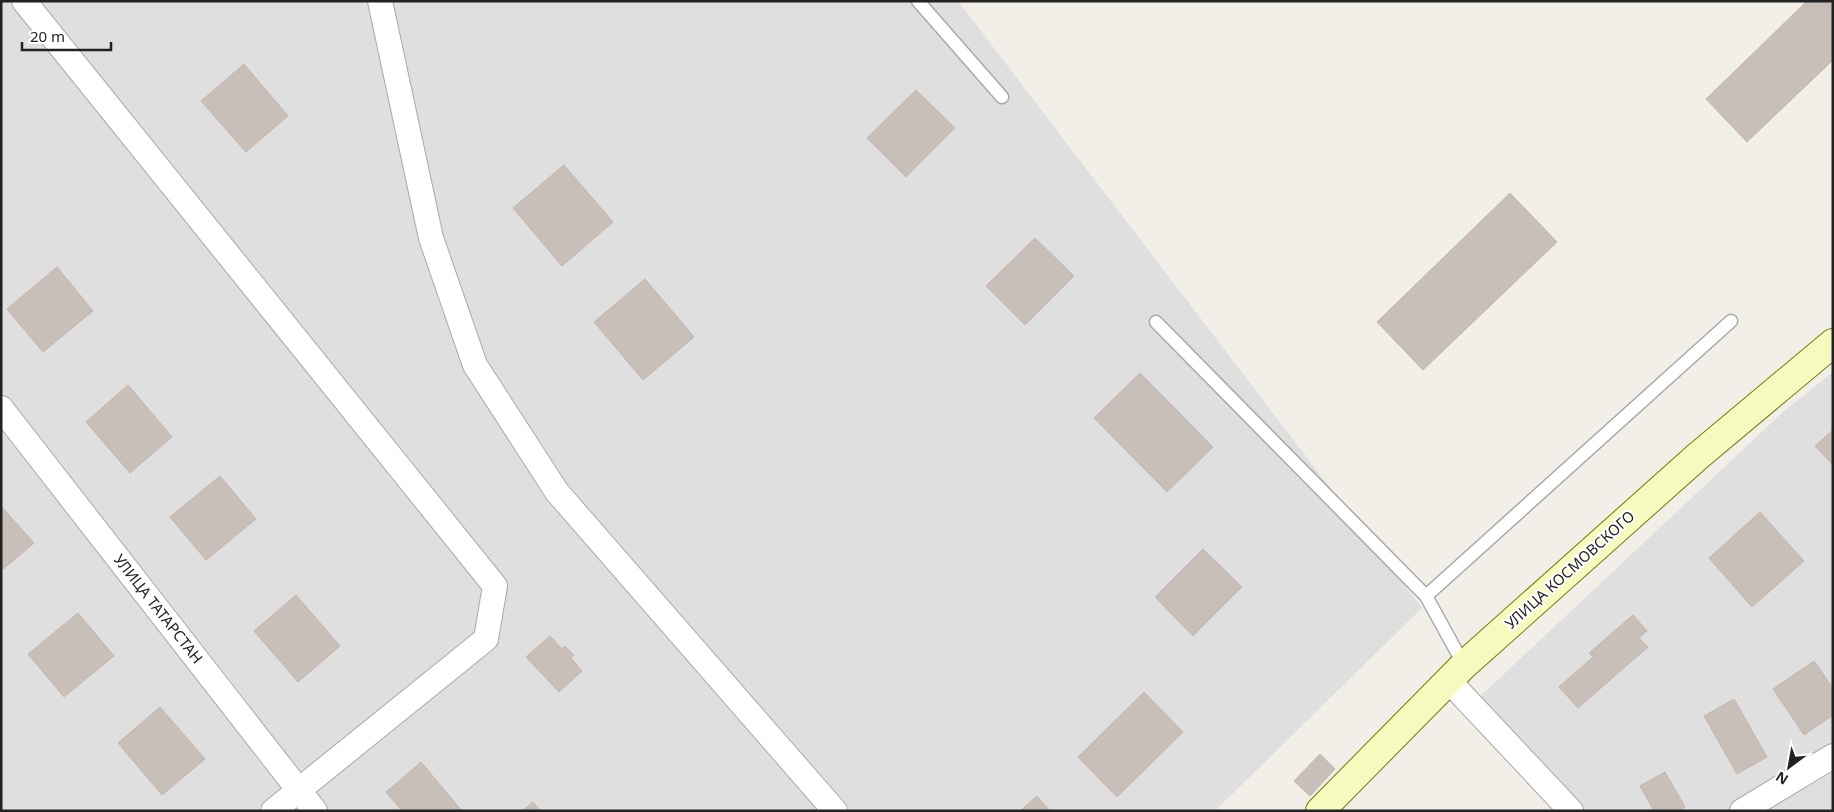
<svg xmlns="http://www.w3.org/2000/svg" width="1834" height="812" font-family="'Noto Sans',sans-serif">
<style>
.residential{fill:#e0dfdf}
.building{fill:#c7bfb8;stroke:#c4b6ab}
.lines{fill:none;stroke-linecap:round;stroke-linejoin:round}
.service-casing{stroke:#a9a9a9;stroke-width:15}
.minor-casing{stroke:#a9a9a9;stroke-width:26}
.secondary-casing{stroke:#707d05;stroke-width:30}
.service{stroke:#fff;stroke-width:12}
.minor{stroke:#fff;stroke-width:24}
.secondary{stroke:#f7fabf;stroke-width:28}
.labels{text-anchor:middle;stroke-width:4;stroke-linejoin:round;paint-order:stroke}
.street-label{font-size:15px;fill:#222;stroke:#fff}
</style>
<rect width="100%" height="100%" fill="#f2efe9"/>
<g class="residential">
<path d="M1,1h957l464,607 -207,203h-1214z"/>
<path d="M1833,372v439h-259l-103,-106 312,-293z"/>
</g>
<g class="building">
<path d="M1807,1h26v59l-86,82 -41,-43z"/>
<path d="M244,64l44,52 -42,36 -45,-51z"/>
<path d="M916,90l39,38 -49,49 -39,-39z"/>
<path d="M564,165l49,57 -51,44 -49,-58z"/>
<path d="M1510,193l47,49 -134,128 -46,-48z"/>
<path d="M1035,238l39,38 -49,49 -39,-39z"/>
<path d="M57,267l36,44 -50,41 -36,-43z"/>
<path d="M645,279l49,58 -51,43 -49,-58z"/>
<path d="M1140,373l73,74 -46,45 -73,-74z"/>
<path d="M128,385l44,52 -42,36 -44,-51z"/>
<path d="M1833,430v35l-18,-19z"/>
<path d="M220,476l36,43 -50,41 -36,-43z"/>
<path d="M1,506l33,37 -33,28z"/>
<path d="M1760,512l44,49 -52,46 -43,-49z"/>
<path d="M1203,549l39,38 -49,49 -38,-39z"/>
<path d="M296,595l44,51 -42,36 -44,-51z"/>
<path d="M78,613l36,43 -50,41 -36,-43z"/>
<path d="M1633,615l14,16 -8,7 9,9 -70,61 -19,-21 34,-30 -4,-4z"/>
<path d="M550,636l12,13 3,-3 9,9 -3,3 11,13 -23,21 -33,-35z"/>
<path d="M1814,661l19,27v27l-29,20 -31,-46z"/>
<path d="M1144,692l39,40 -66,65 -39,-40z"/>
<path d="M1734,699l33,58 -30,17 -33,-58z"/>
<path d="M160,707l45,52 -43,36 -44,-52z"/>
<path d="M1320,754l15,15 -25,27 -16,-15z"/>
<path d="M421,762l41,49h-60l-16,-19z"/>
<path d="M1665,772l20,35 -7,4h-24l-14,-25z"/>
<path d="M1037,796l13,15h-30z"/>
<path d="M533,802l7,9h-18z"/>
</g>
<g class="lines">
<g class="service-casing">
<g id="service">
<path d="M918,1l84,96"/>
<path d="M1156,322l270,274"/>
<path d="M1464,665l-38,-69 305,-275"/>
</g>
</g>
<g class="minor-casing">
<g id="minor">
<path d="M24,1l471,585 -9,53 -213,172"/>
<path d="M380,1l51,237 44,127 82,127 278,319"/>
<path d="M1,408l314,403"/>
<path d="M1449,681l122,130"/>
<path d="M1742,811l91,-55"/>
</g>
</g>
<g class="secondary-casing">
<path id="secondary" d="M1320,811l144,-146 234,-209 135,-113"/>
</g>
<use href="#service" class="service"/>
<use href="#minor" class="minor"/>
<use href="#secondary" class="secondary"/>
</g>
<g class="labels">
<g class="street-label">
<text transform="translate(1570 570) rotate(-42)" y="5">УЛИЦА КОСМОВСКОГО</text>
<text transform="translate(158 609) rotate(52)" y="5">УЛИЦА ТАТАРСТАН</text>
</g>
</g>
<rect width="1834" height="812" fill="none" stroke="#222222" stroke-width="5"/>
<g transform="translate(1789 767) rotate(212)" stroke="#ffffff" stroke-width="4" paint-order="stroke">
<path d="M0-4L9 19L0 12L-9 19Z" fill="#222222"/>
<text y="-8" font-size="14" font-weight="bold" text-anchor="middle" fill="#222222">N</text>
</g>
<path d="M22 42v8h89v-8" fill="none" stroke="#222222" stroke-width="2.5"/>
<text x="30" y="42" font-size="15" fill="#222222" stroke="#ffffff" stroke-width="4" paint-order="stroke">20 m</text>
</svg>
